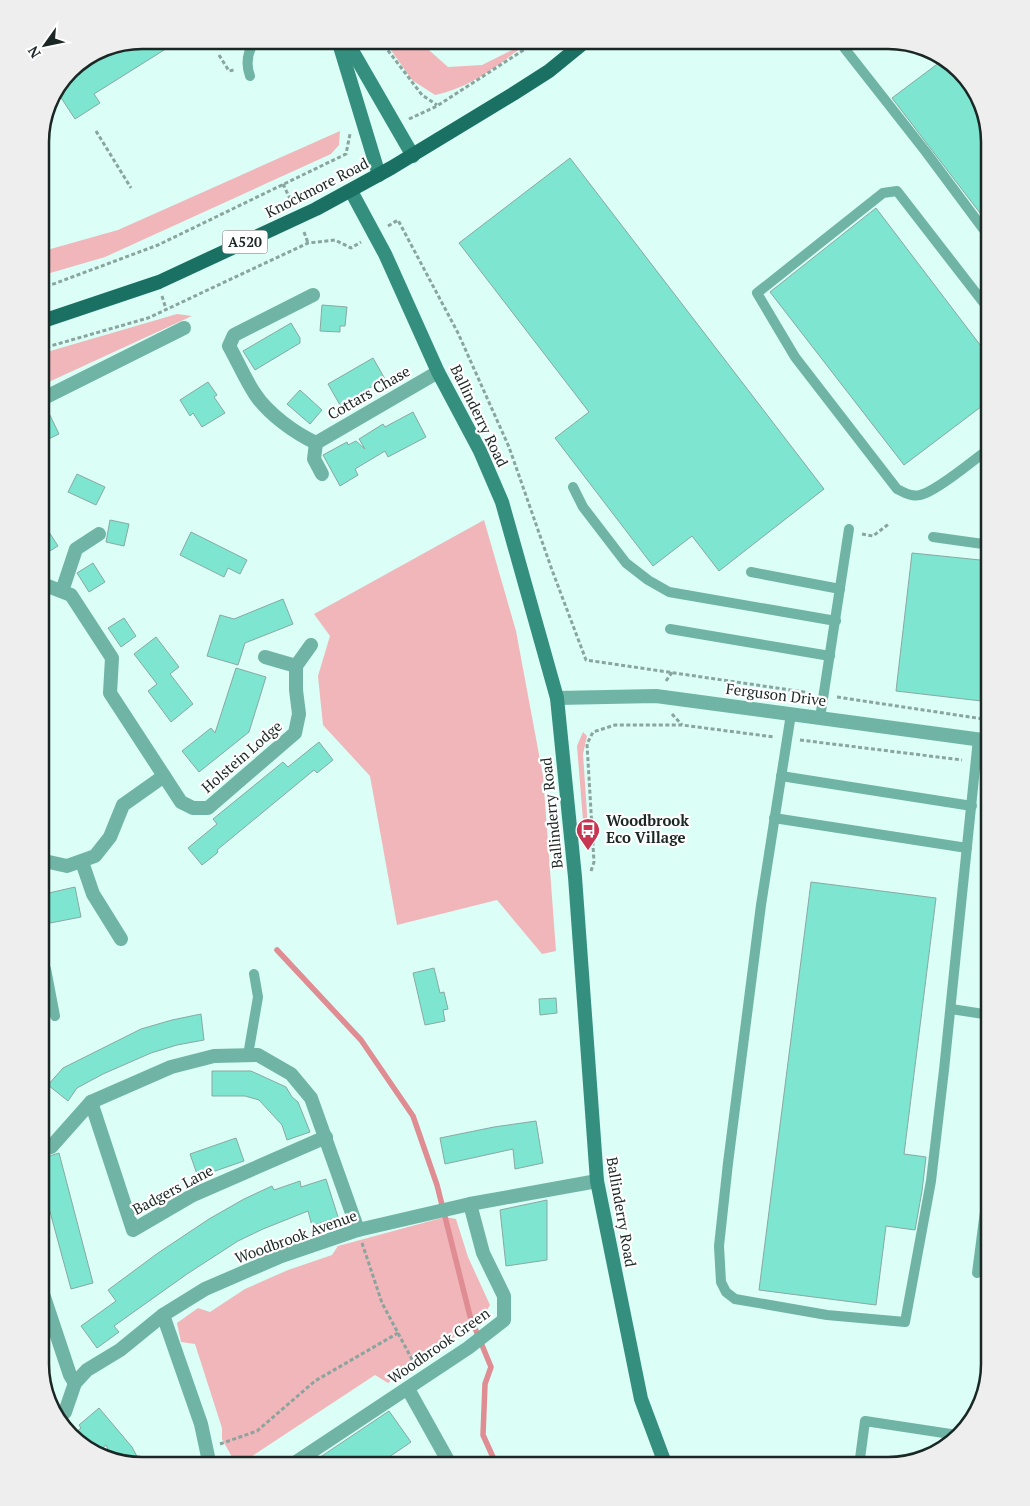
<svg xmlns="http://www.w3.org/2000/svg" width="1030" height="1506" font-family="'PT Serif',serif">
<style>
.green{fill:#f0b6ba}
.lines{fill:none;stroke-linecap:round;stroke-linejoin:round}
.stream{stroke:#df8c93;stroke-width:5.5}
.building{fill:#7de5d0;stroke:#88a9a2}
.path{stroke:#8aa49e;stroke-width:3;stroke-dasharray:4 2.5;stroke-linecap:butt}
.service{stroke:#6fb4a5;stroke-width:10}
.minor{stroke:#6fb4a5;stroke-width:14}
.secondary{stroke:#358f7f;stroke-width:14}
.primary{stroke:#1a7163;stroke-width:14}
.labels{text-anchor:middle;stroke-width:4.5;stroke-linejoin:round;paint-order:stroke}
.shield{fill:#fff;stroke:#5f6866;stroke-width:1}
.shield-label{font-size:14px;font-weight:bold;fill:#1a2724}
.street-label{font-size:15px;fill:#1a2724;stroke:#fff}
.poi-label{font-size:15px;font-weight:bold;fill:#1a2724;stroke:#fff;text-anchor:start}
.rim{fill:none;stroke:#1a2724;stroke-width:2.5}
</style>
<rect width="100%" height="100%" fill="#dbfef6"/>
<g class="green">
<path d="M384,40h37l9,11 18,16 34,-2 48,-24c-29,22 -59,47 -95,54l-23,-15z"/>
<path d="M340,131l-1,14 -8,9 -226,103 -65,19v-24l78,-22z"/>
<path d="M177,314l15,2 -152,70v-32z"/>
<path d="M484,520l32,111 27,145 13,175 -14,3 -45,-54 -100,25 -27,-149 -47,-51 -5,-49 12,-40 -16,-22z"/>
<path d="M583,732l4,4 -4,18 6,89 -4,2 -8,-99z"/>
<path d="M445,1217l11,2 12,38 22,48 -7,12 -95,66 -13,-8 -138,91 -15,-27v-11l-27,-84 -14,-2 -4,-19 21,-15 12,4 35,-23 43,-19 44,-15 6,-9z"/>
</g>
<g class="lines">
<path class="stream" d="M277,950l84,90 52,76 24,69 33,131 21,51 -6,17 -2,51 14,31"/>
</g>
<g class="building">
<path d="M142,40h38l-86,54 6,9 -25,16 -17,-26 5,-4 -3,-5 10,-14 33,-22z"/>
<path d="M944,59l33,33 13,50v84l-98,-128z"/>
<path d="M570,158l254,331 -105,82 -27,-35 -39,30 -98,-128 34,-26 -130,-169z"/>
<path d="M876,208l114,150v42l-86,65 -134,-173z"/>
<path d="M322,305l25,2 -2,19h-5v6l-20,-1z"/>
<path d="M291,323l9,15v5l-45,27 -12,-19z"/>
<path d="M373,358l12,21 -45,26 -12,-21z"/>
<path d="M208,382l9,13 -3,2 11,16 -23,14 -9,-14 -3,3 -10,-16z"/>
<path d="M300,390l22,20 -12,14 -23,-20z"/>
<path d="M46,407l13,27 -19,9v-34z"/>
<path d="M413,412l13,25 -38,20 -3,-6 -30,18 3,6 -18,11 -17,-31 24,-13 1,3 8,-4 9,8 -6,-10 24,-15 2,3z"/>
<path d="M77,474l28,13 -9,18 -28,-13z"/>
<path d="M40,518l18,28 -18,11z"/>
<path d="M110,520l19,4 -5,22 -18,-4z"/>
<path d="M191,532l56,28 -7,14 -12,-6 -4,9 -44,-22z"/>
<path d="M912,553l78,8v141l-94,-11z"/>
<path d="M93,563l12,19 -16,10 -12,-19z"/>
<path d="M283,599l10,25 -48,19 -7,22 -31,-9 13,-41 14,4z"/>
<path d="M124,618l12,18 -15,11 -13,-19z"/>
<path d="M156,637l23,30 -9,7 23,30 -22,18 -23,-31 9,-7 -23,-30z"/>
<path d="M236,668l30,9 -17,55 -50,40 -17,-21 29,-23 4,5z"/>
<path d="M319,742l14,18 -16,13 -3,-3 -97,80 1,2 -2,2 -14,11 -14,-17 29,-24 -4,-5 70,-57 5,5z"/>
<path d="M811,882l125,16 -32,256 22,3 -4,34 -7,39 -29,-4 -10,79 -117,-15z"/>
<path d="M75,887l6,30 -41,8v-30z"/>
<path d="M434,968l6,25 4,-1 4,17 -5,1 2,11 -20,4 -12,-52z"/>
<path d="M556,998l1,15 -17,2 -1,-16z"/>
<path d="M201,1014l3,26 -27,5 -26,8 -48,21 -26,14 -9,13 -20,-16 15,-17 78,-39 31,-9z"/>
<path d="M212,1071h39l35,16 6,10 6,5 12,30 -23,8 -5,-15 -23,-25 -14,-4h-33z"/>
<path d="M536,1121l7,42 -28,6 -2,-20 -68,15 -5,-26 54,-11z"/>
<path d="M236,1138l8,23 -46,16 -8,-23z"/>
<path d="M59,1153l34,130 -22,6 -31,-114v-16z"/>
<path d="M326,1179l12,38 -26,9 -4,-15 -45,18 -25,12 -51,33 -73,52 5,6 -22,16 -16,-22 35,-25 -8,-11 50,-37 51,-34 35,-20 28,-13 2,4 26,-9 1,6z"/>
<path d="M547,1200v60l-41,6 -6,-56z"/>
<path d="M99,1408l33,39 10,19h-6l-24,-8 -6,-13 -9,8 -11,-4 -13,-14 8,-7 -2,-3z"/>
<path d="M389,1411l22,31 -35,24h-69z"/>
</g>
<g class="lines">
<g class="path">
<path d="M380,40l42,55 15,10"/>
<path d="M219,55l10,16 5,-1"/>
<path d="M409,119l28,-13 102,-66"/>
<path d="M96,131l35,57"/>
<path d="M283,184l9,19"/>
<path d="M388,226l10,-6 60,113 51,114 43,123 34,90 225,33"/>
<path d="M304,232l4,11"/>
<path d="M40,289l118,-44 188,-91 4,-20"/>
<path d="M162,296l4,13"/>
<path d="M40,349l108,-31 160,-75 27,-3 16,8 10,-6"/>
<path d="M862,534l11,2 17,-13"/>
<path d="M666,681l7,-10"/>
<path d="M837,697l153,23"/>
<path d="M672,714l10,11"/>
<path d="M800,740l162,20"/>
<path d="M591,871l3,-9 -7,-118 6,-12 22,-7h67l92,12"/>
<path d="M362,1243l20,60 33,62"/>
<path d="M220,1444l37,-13 58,-50 83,-48"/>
</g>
<g class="service">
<path d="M838,40l88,112 64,86"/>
<path d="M250,76c-5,-13 -2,-25 5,-36"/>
<path d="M990,448c-15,11 -54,44 -70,47 -8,2 -15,-2 -23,-6l-102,-132 -38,-64 126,-100 14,-2 93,120"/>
<path d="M573,487l10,20 43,56 22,17 21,12 167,29"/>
<path d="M933,537l57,8"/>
<path d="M751,572l89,17"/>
<path d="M670,629l160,27"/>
<path d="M791,714l-30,191 -33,258 -9,83 2,36 5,10 9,7 92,16 78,7 26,-141 13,-111 34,-331"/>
<path d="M820,718l29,-189"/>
<path d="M781,776l191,30"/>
<path d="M774,818l193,30"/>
<path d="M40,970l6,-1 9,47"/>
<path d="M951,1009l39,6"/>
<path d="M248,1055l10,-58 -4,-23"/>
<path d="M977,1273l13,-100"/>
<path d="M859,1466l6,-45 92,14"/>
</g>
<g class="minor">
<path d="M313,295l-79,40 -5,11c9,16 16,33 26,48 13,20 40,39 61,49l122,-71"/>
<path d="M40,400l144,-72"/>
<path d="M316,443l-2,16 8,15"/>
<path d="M40,583l31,12 41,63 -2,35 71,109 12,6h15l87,-75 4,-19 -3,-24v-24l15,-21"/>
<path d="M62,591l14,-42 23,-15"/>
<path d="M265,657l31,9"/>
<path d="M557,698l99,-2 334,45"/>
<path d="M40,860l27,6 28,-10 15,-19 13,-32 41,-29"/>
<path d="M82,862l11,32 28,45"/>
<path d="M91,1102l42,128 60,-35 133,-58"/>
<path d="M40,1150l11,-3 40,-45 80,-35 43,-11 44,-1 33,19 20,24 47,132"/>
<path d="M40,1285l30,90 5,8"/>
<path d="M163,1315l38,109 9,42"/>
<path d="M408,1389l43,77"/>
<path d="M58,1419l7,-7 10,-29 12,-13 33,-20 43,-35 42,-26 74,-32 79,-27 112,-26 127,-23"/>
<path d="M290,1466l178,-118 36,-28v-24l-21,-43 -13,-49"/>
</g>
<g class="secondary">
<path d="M338,40l41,135"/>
<path d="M346,40l67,116"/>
<path d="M351,191l34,63 53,118 42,79 22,51 55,196 18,179 22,304 44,218 25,67"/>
</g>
<path class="primary" d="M40,322l119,-40 157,-73 75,-41 122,-74 36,-23 38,-31"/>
</g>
<defs>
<g id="bus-pin" transform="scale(1.25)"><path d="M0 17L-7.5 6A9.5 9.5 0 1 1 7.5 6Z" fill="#c73754" stroke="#fff"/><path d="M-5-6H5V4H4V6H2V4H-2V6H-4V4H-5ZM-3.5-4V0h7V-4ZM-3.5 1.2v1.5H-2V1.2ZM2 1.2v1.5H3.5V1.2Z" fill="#fff"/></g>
</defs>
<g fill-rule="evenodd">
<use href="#bus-pin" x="588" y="830"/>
</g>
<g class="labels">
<rect class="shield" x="222.5" y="230.5" width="45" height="23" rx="4"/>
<g class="shield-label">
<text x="245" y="247">A520</text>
</g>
<g class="street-label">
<text transform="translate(317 188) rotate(-27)" y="5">Knockmore Road</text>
<text transform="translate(369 393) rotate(-30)" y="5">Cottars Chase</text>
<text transform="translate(479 416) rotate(64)" y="5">Ballinderry Road</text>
<text transform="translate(776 695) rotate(7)" y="5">Ferguson Drive</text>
<text transform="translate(242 757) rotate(-41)" y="5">Holstein Lodge</text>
<text transform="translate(552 813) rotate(-96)" y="5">Ballinderry Road</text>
<text transform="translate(173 1190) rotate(-28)" y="5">Badgers Lane</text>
<text transform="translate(621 1212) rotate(80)" y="5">Ballinderry Road</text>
<text transform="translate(296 1237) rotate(-20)" y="5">Woodbrook Avenue</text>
<text transform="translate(439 1346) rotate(-35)" y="5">Woodbrook Green</text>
</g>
<g class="poi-label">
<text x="606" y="826">Woodbrook<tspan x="606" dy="17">Eco Village</tspan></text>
</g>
</g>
<path d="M0 0H1030V1506H0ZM142 49H888A93 93 0 0 1 981 142V1364A93 93 0 0 1 888 1457H142A93 93 0 0 1 49 1364V142A93 93 0 0 1 142 49Z" fill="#edeeed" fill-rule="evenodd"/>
<path class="rim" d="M142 49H888A93 93 0 0 1 981 142V1364A93 93 0 0 1 888 1457H142A93 93 0 0 1 49 1364V142A93 93 0 0 1 142 49Z"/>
<g transform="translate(45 45) rotate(237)" stroke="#ffffff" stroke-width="4" paint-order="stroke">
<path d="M0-4L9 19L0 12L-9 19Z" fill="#1a2724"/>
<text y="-8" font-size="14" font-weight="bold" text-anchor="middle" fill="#1a2724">N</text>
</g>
</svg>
